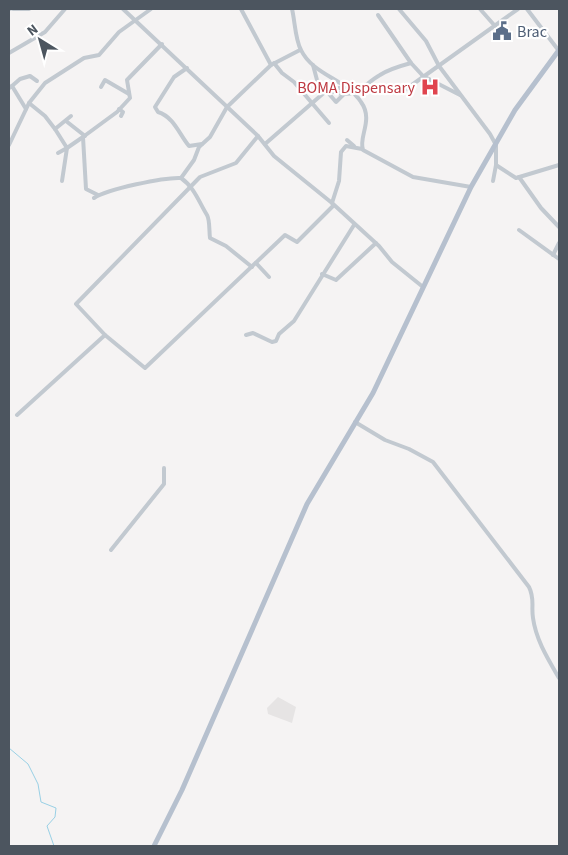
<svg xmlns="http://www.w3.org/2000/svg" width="568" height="855" font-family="'Source Sans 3',sans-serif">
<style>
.education{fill:#e6e4e4}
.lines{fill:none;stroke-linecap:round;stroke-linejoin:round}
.stream{stroke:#99d0e5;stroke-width:1}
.minor{stroke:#c2c9d0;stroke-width:4}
.major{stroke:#b6c0ce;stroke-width:5}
.labels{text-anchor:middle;stroke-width:4.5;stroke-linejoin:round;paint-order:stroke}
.service-label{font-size:16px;fill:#4e5e75;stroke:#fff;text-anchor:start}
.health-label{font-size:16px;fill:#be3a42;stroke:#fff;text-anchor:end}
</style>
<rect width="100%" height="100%" fill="#f5f3f3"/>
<path class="education" d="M278,697l18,10 -4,16 -24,-9 -1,-6z"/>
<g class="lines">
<path class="stream" d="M9,748l19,16 10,20 3,18 15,6 -1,9 -8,9 7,20"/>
<g class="minor">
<path d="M9,9h1"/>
<path d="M13,9h16"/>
<path d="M123,9l135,127 16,20 58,47 47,43 13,16 31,25"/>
<path d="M241,9l30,56"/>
<path d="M292,9c3,12 3,30 9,41 12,25 45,29 60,52 13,18 -3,35 2,48l50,27 58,10"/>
<path d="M399,9l27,32 13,25 51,68 6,11v20l20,13 43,-13"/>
<path d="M480,9l15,17"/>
<path d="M527,9l32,42"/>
<path d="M378,15l33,48"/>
<path d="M9,53l36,-21 20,-23"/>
<path d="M274,63l8,10 12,9 35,41"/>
<path d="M313,65l4,15 19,22 14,-14"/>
<path d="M187,68l-13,9 -19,30 3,5c16,5 21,22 31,34l13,-2"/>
<path d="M12,86l8,-7 10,-3 7,5"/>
<path d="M101,87l4,-7 24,14"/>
<path d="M9,88l3,-2 14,23"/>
<path d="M332,92l7,-4 9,2"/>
<path d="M334,92c25,7 28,-7 46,-17 9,-6 20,-9 31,-12l12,13 37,19"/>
<path d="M402,92l116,-83"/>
<path d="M29,103l16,13 10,13"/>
<path d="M119,109l4,3 -2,4"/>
<path d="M71,116l-16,13 12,19 16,-11"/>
<path d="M66,121l19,15"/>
<path d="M347,140l7,6"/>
<path d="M265,144l61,-53"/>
<path d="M9,145l20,-42 16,-20 39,-25 15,-3 20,-23 32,-23"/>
<path d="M58,153l9,-5 -5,33"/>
<path d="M519,177l22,31 18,19"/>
<path d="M181,178c13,9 18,24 26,37 3,5 2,16 3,23l16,8 26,21"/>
<path d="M493,181l3,-16"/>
<path d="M98,195l-12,-6 -3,-52 34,-25 13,-14 -3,-18 35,-36"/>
<path d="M94,198c13,-9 71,-21 87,-20l13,-18 5,-13 11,-10 17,-30 44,-42 29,-15"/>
<path d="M332,203l7,-22 2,-29 5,-6 16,3"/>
<path d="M519,230l40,29"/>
<path d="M553,255l6,-12"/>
<path d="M256,263l13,14"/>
<path d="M322,274l14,6 40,-37"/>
<path d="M105,335l40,33 140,-133 12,7 36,-36"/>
<path d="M246,335l7,-2 19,9 4,-1 3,-7 15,-13 60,-96"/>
<path d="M17,415l88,-80 -29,-31 124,-127 36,-14 22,-27"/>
<path d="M355,422l30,18 24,9 24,13 96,125c6,12 2,19 4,31 3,22 15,41 26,60"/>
<path d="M111,550l53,-66v-16"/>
</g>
<path class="major" d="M154,846l28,-56 125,-286 66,-111 98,-206 44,-77 44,-60"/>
</g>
<defs>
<g id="civic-bare" transform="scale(1.5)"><path d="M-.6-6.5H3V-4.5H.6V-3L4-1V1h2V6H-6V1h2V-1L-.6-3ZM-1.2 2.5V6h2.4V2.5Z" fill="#5c6f8a" stroke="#fff" stroke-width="2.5" paint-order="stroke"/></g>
<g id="hospital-bare" transform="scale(1.5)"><path d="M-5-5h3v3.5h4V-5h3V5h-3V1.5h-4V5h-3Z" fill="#e0444e" stroke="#fff" stroke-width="2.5" paint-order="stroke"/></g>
</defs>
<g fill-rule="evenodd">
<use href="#civic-bare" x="502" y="31"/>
<use href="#hospital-bare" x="430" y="87"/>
</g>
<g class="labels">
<g class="service-label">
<text x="517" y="37">Brac</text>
</g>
<g class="health-label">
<text x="415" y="93">BOMA Dispensary</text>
</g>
</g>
<rect width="568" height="855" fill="none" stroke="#4c555f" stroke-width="20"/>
<g transform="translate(40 40) rotate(323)" stroke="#ffffff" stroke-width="4" paint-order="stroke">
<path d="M0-4L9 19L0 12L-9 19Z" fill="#4c555f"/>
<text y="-8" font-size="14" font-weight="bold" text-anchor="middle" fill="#4c555f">N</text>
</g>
</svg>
